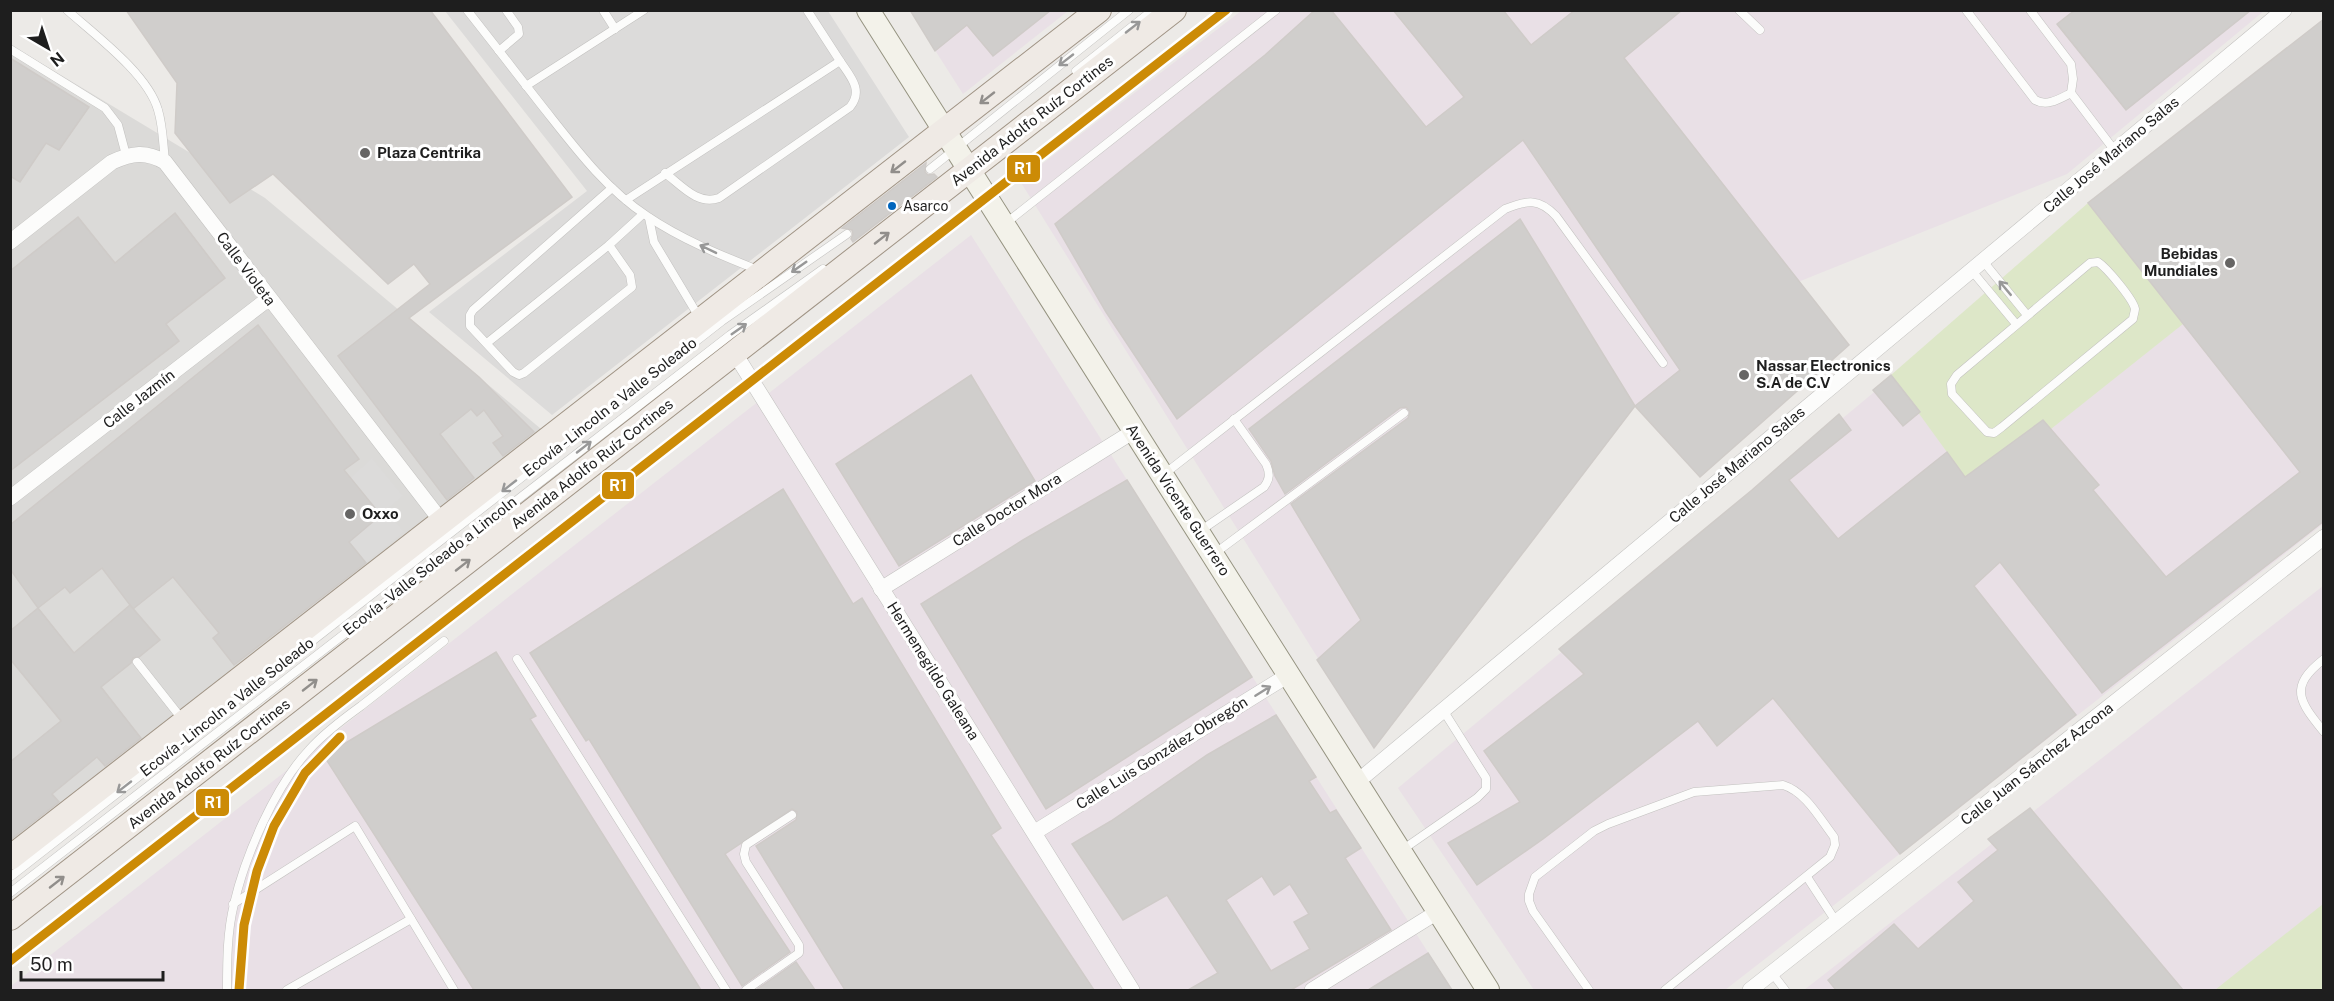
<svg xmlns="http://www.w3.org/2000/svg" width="2334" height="1001" font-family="'Public Sans',sans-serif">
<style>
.residential{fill:#dbdad8}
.industrial{fill:#e9e0e6}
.grass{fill:#dde7c8}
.parking{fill:#dcdbda}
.building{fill:#d0cecc;stroke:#cfcbc8;stroke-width:1.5;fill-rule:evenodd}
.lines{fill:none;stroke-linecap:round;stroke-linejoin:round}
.lane-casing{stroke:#c2c1bf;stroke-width:9}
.street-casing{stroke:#c2c1bf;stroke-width:16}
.secondary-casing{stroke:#959380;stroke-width:24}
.primary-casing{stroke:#a09485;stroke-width:26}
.lane{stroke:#fcfcfb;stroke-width:8}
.street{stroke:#fcfcfb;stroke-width:15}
.secondary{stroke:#f3f2ea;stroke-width:22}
.primary{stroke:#efeae5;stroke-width:24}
.rail-1-casing{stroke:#fff;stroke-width:14}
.rail-1{stroke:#cc8b06;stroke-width:9}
.oneway{stroke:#989898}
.oneway2{stroke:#918e8b}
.poi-dot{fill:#666564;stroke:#fff;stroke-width:2}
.bus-dot{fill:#0065bd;stroke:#fff;stroke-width:2}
.labels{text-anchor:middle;stroke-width:6;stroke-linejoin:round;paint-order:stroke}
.bus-label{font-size:14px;fill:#1e1e1e;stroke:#fff;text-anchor:start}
.street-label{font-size:15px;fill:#1e1e1e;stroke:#fff}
.poi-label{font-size:15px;font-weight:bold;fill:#1e1e1e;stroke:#fff;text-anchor:start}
.line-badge{stroke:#fff;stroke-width:2}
.badge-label{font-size:16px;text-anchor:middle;font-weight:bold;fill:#fff}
</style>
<rect width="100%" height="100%" fill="#eceae7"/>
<path class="residential" d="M11,45l254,153 282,236 -536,417z"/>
<g class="industrial">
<path d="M910,11h158l-105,83z"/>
<path d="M1241,11h1023l-197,163 -269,108 -163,124 -261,342 -354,-567z"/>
<path d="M2323,19v505l-598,466h-191l-136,-202z"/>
<path d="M971,235l481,755h-1441v-4z"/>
<path d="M2323,586v404h-519z"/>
</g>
<g class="grass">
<path d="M2088,203l95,121 -132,105 -86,48 -74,-102z"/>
<path d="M2323,904v86h-108z"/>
</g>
<g class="parking">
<path d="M445,11h383l81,126 -357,278 -123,-103 158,-121z"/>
<path d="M372,458l31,38 -17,14 18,22 -38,31 -17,-21 26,-22v-12l-25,-30z"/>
</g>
<g class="building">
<path d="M126,10h304l142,187 -163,121 70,59 55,55 -31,24 -10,-13 10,-7 -19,-26 -7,6 -6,-7 -31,25 34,44 -27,22 -109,-144 92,-72 -16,-20 -26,20 -115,-110 -43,29 -55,-70 2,-50z"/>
<path d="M910,10h141l-58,46 -26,-31 -32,26z"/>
<path d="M1315,10h16l95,117 38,-30 -71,-87h110l28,35 44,-35h107l-58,48 225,287 -149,132 -65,-71 45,-36 -157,-230 -346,279 -71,-107 -51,-88 210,-169z"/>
<path d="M2075,10h176l-125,100 -69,-86z"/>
<path d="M2324,19v502l-222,172 -102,-131 -26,24 102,129 -176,139 -127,-156 -56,48 -19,-25 -155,118 -66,46 -29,-42 72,-41 -36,-51 100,-77 -25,-25 193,-159 87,-76 12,16 -62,50 49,59 109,-87 18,25 78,-57 56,65 -6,5 73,87 134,-105 -212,-269z"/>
<path d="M10,58l79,49 -30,43 -13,-7 -26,39 -10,-6z"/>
<path d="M926,163l-1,9 3,3 6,-1 3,3 -84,65 -2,-3 2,-5 -1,-4 -10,-2z"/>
<path d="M175,213l50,65 -59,46 13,17 -169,130v-200l68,-54 37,46z"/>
<path d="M1520,219l115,187 -261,342 -57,-88 44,-40 -70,-116 117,-86 2,-6 -4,-5 -6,1 -115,86 -10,-18 -4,-15 -22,-32z"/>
<path d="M258,325l101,134 -15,11 31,38v12l-26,22 17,21 -132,102 -21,-27 6,-5 -46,-56 -40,32 -31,-41 -32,25 -5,-6 -27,21 -28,-39v-44z"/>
<path d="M971,375l64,106 -136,85 -63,-102z"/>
<path d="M1891,375l29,37 -17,14 -30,-36z"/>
<path d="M1127,480l125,197 -206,132 -125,-205 102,-64z"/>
<path d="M783,489l70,115 9,-6 139,230 -10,7 103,155h-249l-89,-144 40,-26 1,-8 -5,-3 -67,45 65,98 -48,34 -153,-247 -3,2 -56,-88z"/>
<path d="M130,605l30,35 -21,17 -6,1 -2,5 -30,24 40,51 -36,28 -8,-9 -45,37 7,8 -49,38v-78l51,-41 -51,-62v-28l28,-23 36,45z"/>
<path d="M496,652l40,64 -6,3 171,271h-227l-150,-234z"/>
<path d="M1276,715l40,62 -7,4 21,32 6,-3 25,38 -16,10 46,72 -100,60h-103l30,-17 -51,-78 -44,25 -51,-76 39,-23 96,-66zM1262,876l12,19 16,-11 19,30 -15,8 16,27 -39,22 -45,-71z"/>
<path d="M2030,808l153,182h-347l-8,-10 66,-56 24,25 56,-48 -16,-19 40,-32 -10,-11z"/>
<path d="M1428,953l24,37h-84z"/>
<path d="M796,962l19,28h-59z"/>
</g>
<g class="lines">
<g class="lane-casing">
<g id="lane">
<path d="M67,10c28,25 81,64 91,100 5,16 5,34 7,51"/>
<path d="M467,10c27,34 53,68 79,101 30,38 60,78 101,105 34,23 73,39 111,54"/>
<path d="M603,10l12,19"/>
<path d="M1739,10l21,20"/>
<path d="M1966,10l69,90c12,7 24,-1 36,-7l44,58"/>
<path d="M2030,10l41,54 2,15 -2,14"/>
<path d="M10,49l95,59 13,17 8,30"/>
<path d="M499,51l20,-17 -1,-7 -12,-17"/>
<path d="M1076,71l77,-61"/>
<path d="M526,86l118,-76"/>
<path d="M930,169l199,-159"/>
<path d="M665,173c16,12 33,33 54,25l131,-91c14,-17 0,-31 -10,-46"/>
<path d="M626,200l214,-139 -33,-51"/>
<path d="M649,218l5,24 45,75"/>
<path d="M1006,223l270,-213"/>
<path d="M609,245l21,30 2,12 -108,86 -5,2 -6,-3 -43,-46v-11l3,-5 139,-122"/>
<path d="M1983,261l44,54"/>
<path d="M2098,262c9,6 35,37 37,47 0,2 -2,8 -2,10l-131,108 -8,6 -7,-1 -35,-38 -1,-10 6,-9 133,-112z"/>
<path d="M1972,271l44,53"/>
<path d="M487,343l122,-98 34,-31"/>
<path d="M1163,475l342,-266c22,-9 34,-11 51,7l107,147"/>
<path d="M1200,531l64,-44c6,-8 6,-14 2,-23l-32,-45"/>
<path d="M1214,554l190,-141"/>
<path d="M517,659l209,331"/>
<path d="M2324,659c-36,28 -25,42 0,73"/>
<path d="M137,662l45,57"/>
<path d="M1402,850l75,-52 9,-9v-11l-43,-68"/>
<path d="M10,877l712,-556 125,-87"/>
<path d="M1807,877l30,46"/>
<path d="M10,893l720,-558 93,-66"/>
<path d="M233,904l122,-78 99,164"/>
<path d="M1772,973l13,17"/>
<path d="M227,990c0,-28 0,-58 7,-86 11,-48 41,-118 75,-154 15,-17 34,-31 52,-44 28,-22 55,-43 83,-65"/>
<path d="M287,990l124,-71"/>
<path d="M746,990l53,-37v-8l-53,-83 -2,-8 2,-9 46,-30"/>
<path d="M1589,990l-56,-79 -4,-10v-7l6,-17 59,-46 14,-7 86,-32 89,-7c23,7 37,34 51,52l1,8 -5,12 -165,133"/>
</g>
</g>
<g class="street-casing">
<g id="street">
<path d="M10,242l102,-80c20,-9 34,-11 53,0l277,360"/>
<path d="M734,352l398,638"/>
<path d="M10,498l258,-199"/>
<path d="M881,589l253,-158"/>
<path d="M1357,782l927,-772"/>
<path d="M1035,832l255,-158"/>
<path d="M1312,990l127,-79"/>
<path d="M1750,990l574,-453"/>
</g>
</g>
<g class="secondary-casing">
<path id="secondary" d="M868,10l620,980"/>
</g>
<g class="primary-casing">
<g id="primary">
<path d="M10,858l1089,-848"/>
<path d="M10,918l1164,-908"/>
</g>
</g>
<use href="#lane" class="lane"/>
<use href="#street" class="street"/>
<use href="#secondary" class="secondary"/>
<use href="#primary" class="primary"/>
<g class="rail-1-casing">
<g id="rail-1">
<path d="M10,961l1216,-951"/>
<path d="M239,990l5,-65 13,-54 17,-45 31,-53 35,-36"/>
</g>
</g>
<use href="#rail-1" class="rail-1"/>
</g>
<defs><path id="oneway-shaft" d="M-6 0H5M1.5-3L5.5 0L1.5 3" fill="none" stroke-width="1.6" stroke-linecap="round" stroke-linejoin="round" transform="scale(1.5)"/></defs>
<g class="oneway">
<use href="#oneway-shaft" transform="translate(1133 27) rotate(-38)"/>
<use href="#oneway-shaft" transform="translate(1066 60) rotate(142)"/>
<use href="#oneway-shaft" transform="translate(708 249) rotate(-154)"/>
<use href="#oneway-shaft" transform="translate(799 267) rotate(145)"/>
<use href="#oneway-shaft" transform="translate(2005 288) rotate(-130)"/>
<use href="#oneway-shaft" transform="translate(739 329) rotate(-35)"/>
<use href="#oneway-shaft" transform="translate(584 447) rotate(-38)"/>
<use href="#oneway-shaft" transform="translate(509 486) rotate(142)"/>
<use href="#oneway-shaft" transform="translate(1263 691) rotate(-32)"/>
<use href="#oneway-shaft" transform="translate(124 787) rotate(142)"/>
</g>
<g class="oneway2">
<use href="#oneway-shaft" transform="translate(987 98) rotate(142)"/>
<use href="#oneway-shaft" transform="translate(898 167) rotate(142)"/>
<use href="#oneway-shaft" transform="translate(882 238) rotate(-38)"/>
<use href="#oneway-shaft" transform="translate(463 565) rotate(-38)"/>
<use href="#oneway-shaft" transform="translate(310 685) rotate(-38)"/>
<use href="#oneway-shaft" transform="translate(57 882) rotate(-38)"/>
</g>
<g class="poi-dot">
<circle cx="365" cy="153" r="6"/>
<circle cx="2230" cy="263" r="6"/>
<circle cx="1744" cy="375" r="6"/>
<circle cx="350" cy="514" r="6"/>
</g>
<circle class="bus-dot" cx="892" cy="206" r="5"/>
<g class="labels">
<g class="bus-label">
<text x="903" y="211">Asarco</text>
</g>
<g class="street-label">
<text transform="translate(1032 121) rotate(-38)" y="5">Avenida Adolfo Ruíz Cortines</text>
<text transform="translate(2111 155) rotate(-40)" y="5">Calle José Mariano Salas</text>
<text transform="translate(246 269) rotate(53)" y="5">Calle Violeta</text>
<text transform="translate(139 399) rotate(-38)" y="5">Calle Jazmín</text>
<text transform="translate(610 407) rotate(-38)" y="5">Ecovía - Lincoln a Valle Soleado</text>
<text transform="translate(592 464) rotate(-38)" y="5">Avenida Adolfo Ruíz Cortines</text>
<text transform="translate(1737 465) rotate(-40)" y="5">Calle José Mariano Salas</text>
<text transform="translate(1178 500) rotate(57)" y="5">Avenida Vicente Guerrero</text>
<text transform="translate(1007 510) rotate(-32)" y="5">Calle Doctor Mora</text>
<text transform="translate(430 566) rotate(-38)" y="5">Ecovía - Valle Soleado a Lincoln</text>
<text transform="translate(933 671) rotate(58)" y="5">Hermenegildo Galeana</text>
<text transform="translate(227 707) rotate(-38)" y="5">Ecovía - Lincoln a Valle Soleado</text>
<text transform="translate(1162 753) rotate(-32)" y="5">Calle Luis González Obregón</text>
<text transform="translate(209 764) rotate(-38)" y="5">Avenida Adolfo Ruíz Cortines</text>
<text transform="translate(2037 764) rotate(-38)" y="5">Calle Juan Sánchez Azcona</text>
</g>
<g class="poi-label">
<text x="377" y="158">Plaza Centrika</text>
<text x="2218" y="259" text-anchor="end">Bebidas<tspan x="2218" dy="17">Mundiales</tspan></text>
<text x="1756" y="371">Nassar Electronics<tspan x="1756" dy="17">S.A de C.V</tspan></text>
<text x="362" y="519">Oxxo</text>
</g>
</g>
<g class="line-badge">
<rect x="1006" y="154" width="35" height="29" rx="6" fill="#cc8b06"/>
<rect x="601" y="471" width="34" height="29" rx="6" fill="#cc8b06"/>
<rect x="195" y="788" width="35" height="29" rx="6" fill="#cc8b06"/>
</g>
<g class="badge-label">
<text x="1023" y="174">R1</text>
<text x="618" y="491">R1</text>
<text x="213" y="808">R1</text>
</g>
<rect width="2334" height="1001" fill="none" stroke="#1e1e1e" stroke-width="24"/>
<g transform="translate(48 48) rotate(141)" stroke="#ffffff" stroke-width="4.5" paint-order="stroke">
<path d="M0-4.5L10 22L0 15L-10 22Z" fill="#1e1e1e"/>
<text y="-9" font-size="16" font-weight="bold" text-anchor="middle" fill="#1e1e1e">N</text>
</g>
<path d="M21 971v9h142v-9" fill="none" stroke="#1e1e1e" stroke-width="3"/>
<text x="30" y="971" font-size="18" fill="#1e1e1e" stroke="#ffffff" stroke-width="4.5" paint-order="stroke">50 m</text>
</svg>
